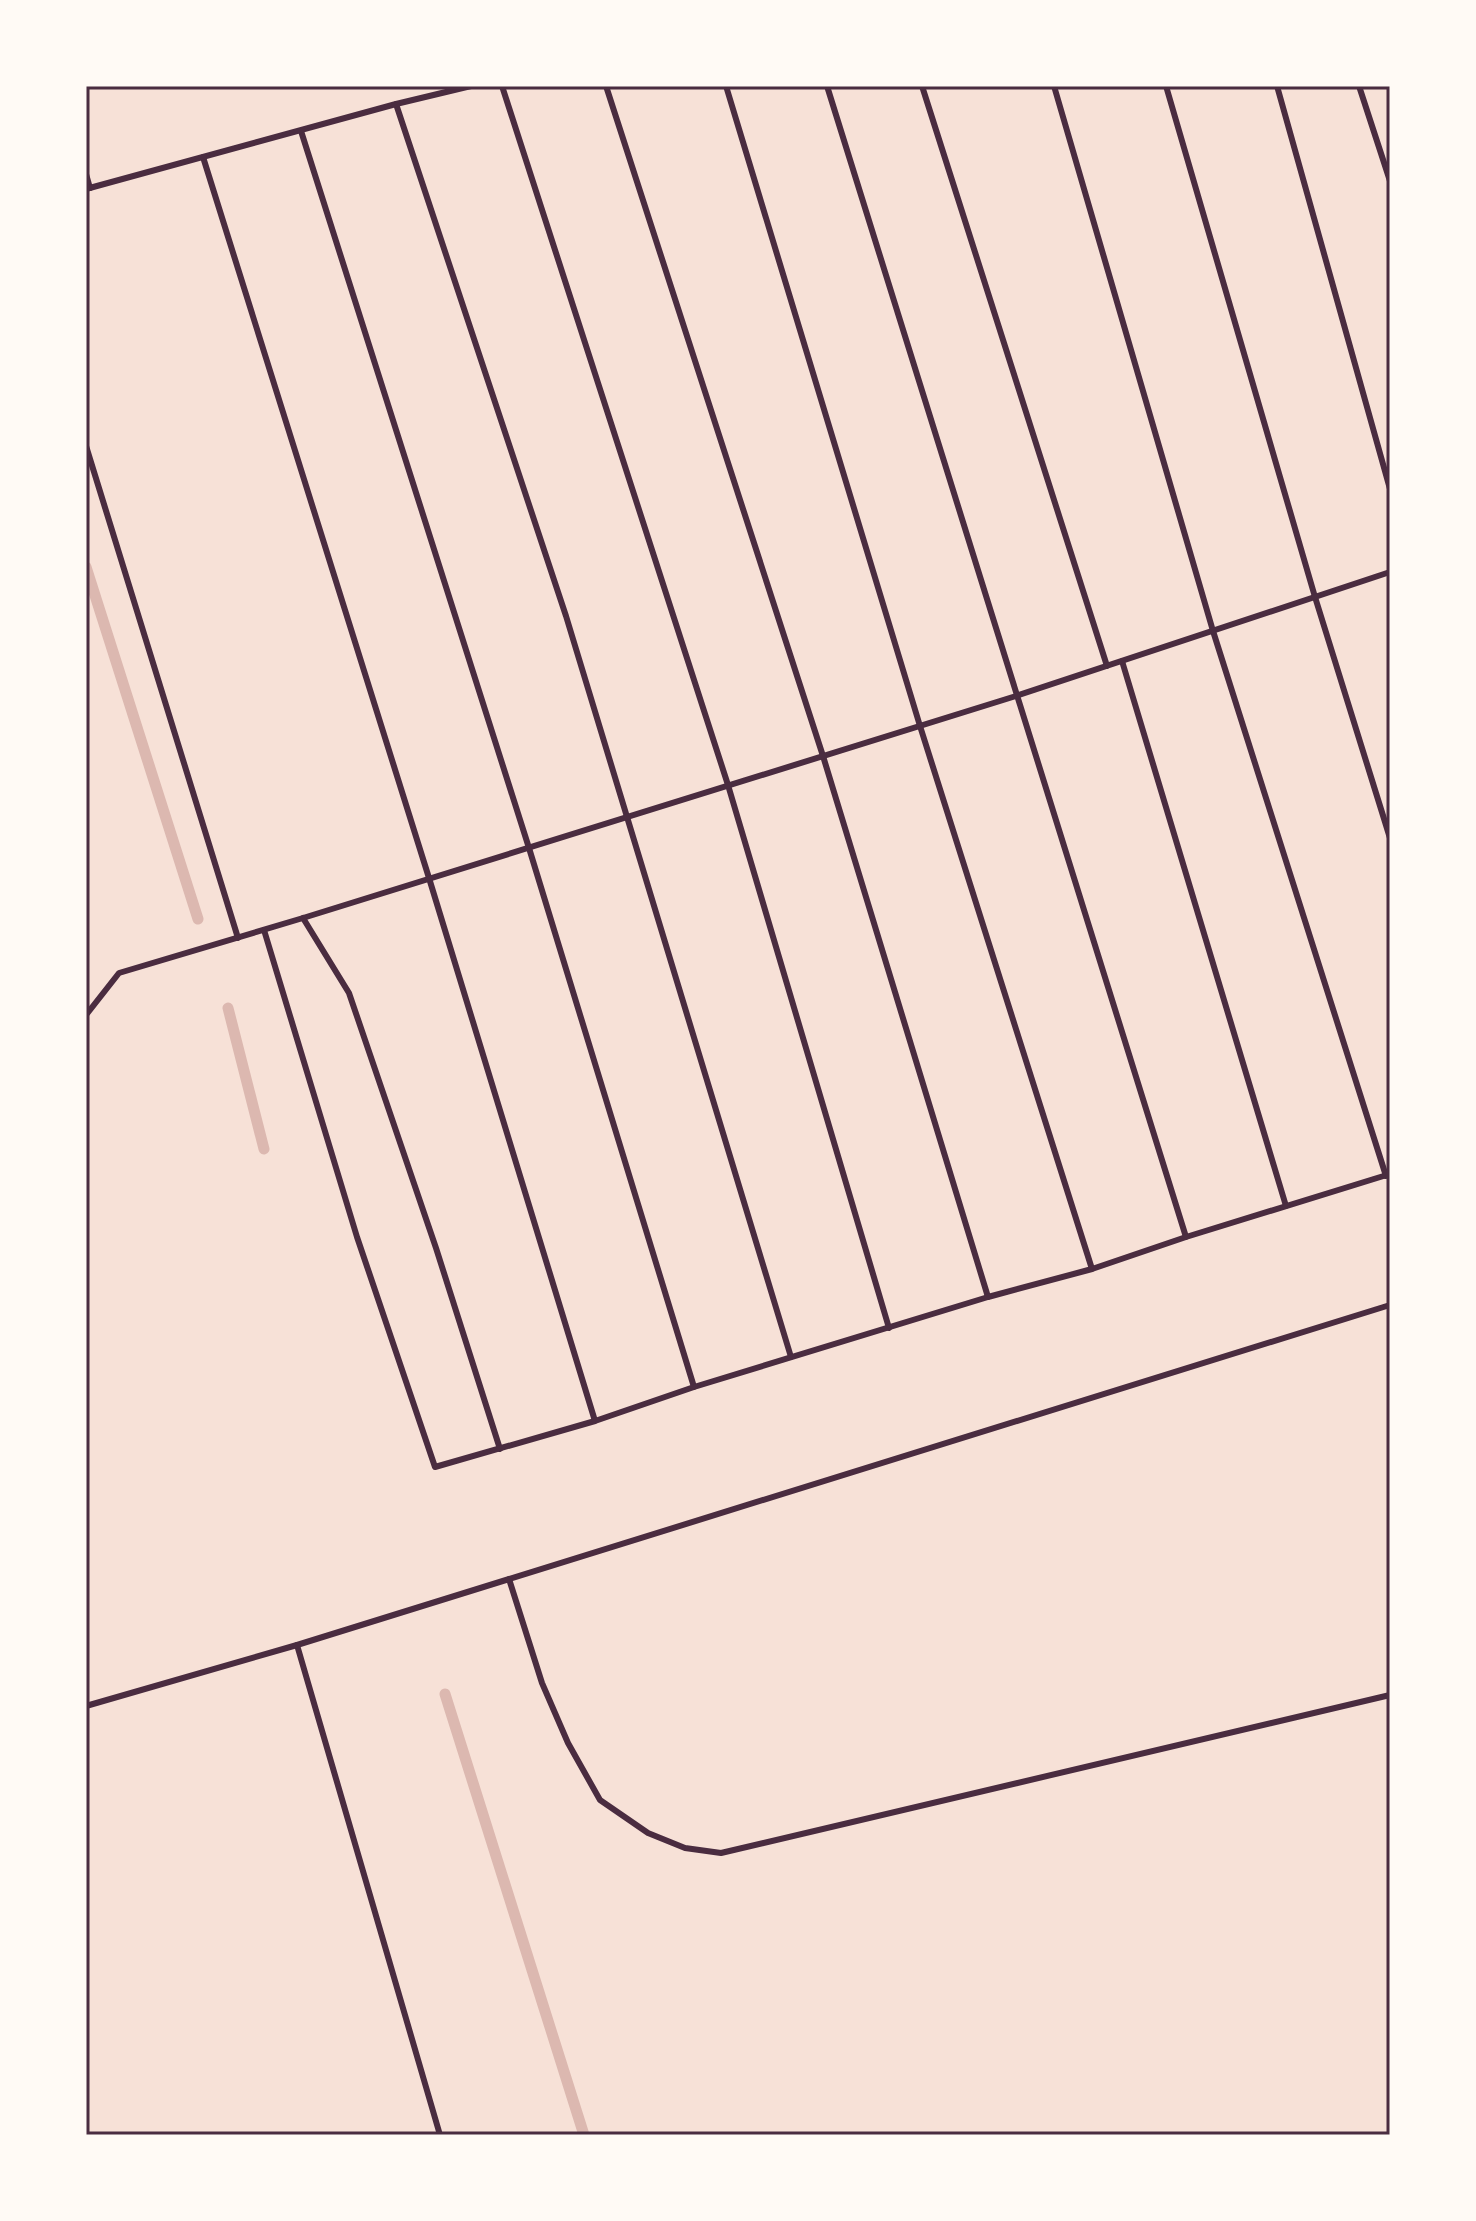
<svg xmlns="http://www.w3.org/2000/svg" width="1476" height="2221" font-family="'IBM Plex Sans',sans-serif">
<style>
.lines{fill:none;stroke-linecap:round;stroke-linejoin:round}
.stream{stroke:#dcb8b0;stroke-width:11}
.service{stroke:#4a2c40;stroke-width:6}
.neatline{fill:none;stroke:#4a2c40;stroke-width:3}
</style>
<rect width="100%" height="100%" fill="#f7e1d7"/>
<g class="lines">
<g class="stream">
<path d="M86,567l112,352"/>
<path d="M228,1008l36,141"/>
<path d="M445,1694l139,441"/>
</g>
<g class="service">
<path d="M502,86l226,699 161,543"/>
<path d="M606,86l217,670 165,541"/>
<path d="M726,86l194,640 172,543"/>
<path d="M827,86l359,1151"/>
<path d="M922,86l185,580"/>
<path d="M1054,86l159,545 173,545"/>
<path d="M1166,86l149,511 75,241"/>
<path d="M1277,86l113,403"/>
<path d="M1359,86l31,95"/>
<path d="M396,104l170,512 225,741"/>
<path d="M301,131l228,717 165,539"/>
<path d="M203,157l226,721 166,543"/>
<path d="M86,174l4,14"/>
<path d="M86,189l310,-85 75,-18"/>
<path d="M86,446l152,492"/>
<path d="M1122,661l164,545"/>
<path d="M303,918l46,75 87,255 64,201"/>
<path d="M264,930l93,307 78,230 160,-46 99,-34 294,-90 104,-28 94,-32 204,-63"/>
<path d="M86,1015l33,-42 184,-55 713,-222 374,-124"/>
<path d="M509,1579l33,104 26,60 32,57 48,33 37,15 36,5 669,-158"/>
<path d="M297,1645l143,490"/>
<path d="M86,1706l211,-61 1093,-340"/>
</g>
</g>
<rect width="1476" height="2221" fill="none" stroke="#fffaf5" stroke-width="176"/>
<rect x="88" y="88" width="1300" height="2045" class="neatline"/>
</svg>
